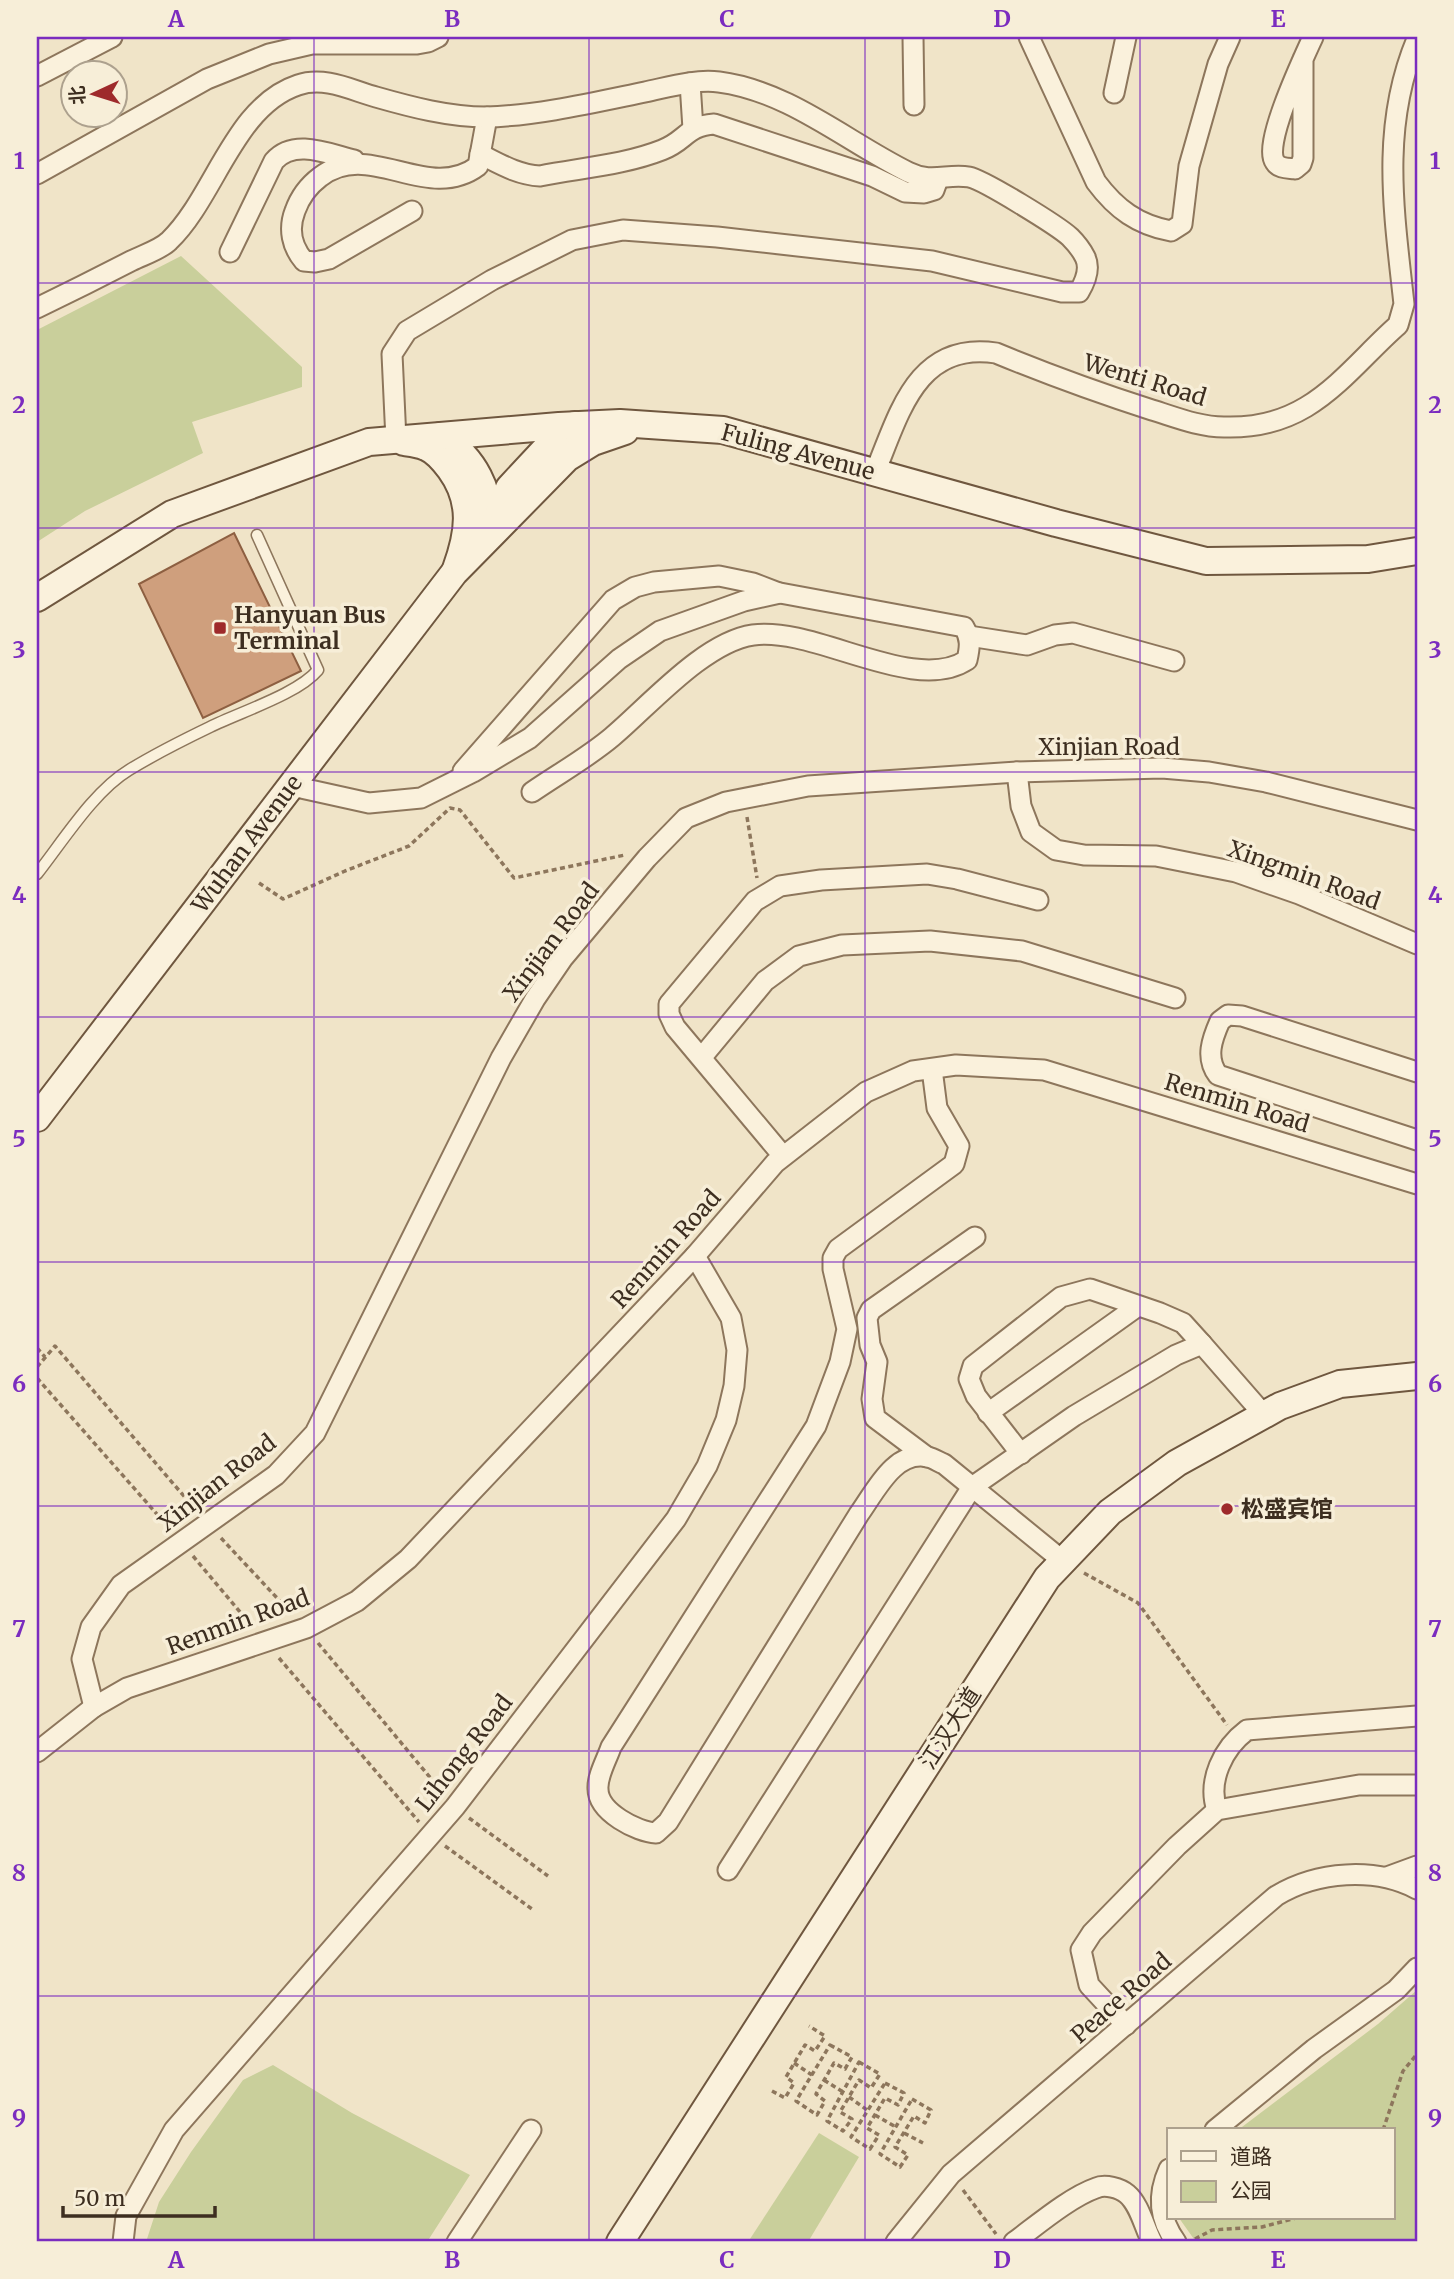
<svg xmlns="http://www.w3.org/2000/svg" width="1454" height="2279" font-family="Merriweather,'Noto Sans SC',serif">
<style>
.green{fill:#c9cf9b}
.building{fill:#cf9f7d;stroke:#8d5f41;stroke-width:2}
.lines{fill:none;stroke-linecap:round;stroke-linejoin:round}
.service-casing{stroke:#8d765c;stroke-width:13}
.minor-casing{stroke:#8d765c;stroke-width:23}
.secondary-casing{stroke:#6f573f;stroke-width:30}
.path{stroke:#8d765c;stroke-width:3.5;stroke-dasharray:5 3.5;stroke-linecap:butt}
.service{stroke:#faf1dc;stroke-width:10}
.minor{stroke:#faf1dc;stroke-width:19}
.secondary{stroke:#faf1dc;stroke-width:26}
.grid{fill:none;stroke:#7b2cbf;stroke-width:2;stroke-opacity:0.55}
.poi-dot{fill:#9e2a2b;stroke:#f7eed8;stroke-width:2.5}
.labels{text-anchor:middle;stroke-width:7;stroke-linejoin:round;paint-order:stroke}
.street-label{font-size:23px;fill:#3d2e20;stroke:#f7eed8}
.poi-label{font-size:23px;font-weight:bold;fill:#3d2e20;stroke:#f7eed8;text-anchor:start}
.neatline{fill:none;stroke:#7b2cbf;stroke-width:2.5}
.grid-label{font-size:23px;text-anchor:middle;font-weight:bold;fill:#7b2cbf}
</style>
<rect width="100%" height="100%" fill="#f0e4c8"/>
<g class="green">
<path d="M181,256l121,111v20l-110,35 11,31 -118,58 -48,31v-212z"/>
<path d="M1417,1990v252h-221l-17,-24h214v-88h-155l140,-106z"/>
<path d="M273,2065l79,48 118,62 -43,67h-281l13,-40 32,-50 52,-72z"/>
<path d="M819,2133l40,24 -51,85h-60z"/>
</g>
<path class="building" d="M234,533l67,138 -98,47 -64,-134z"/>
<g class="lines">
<g class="service-casing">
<path id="service" d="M37,874c26,-33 57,-83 92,-104 26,-16 54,-30 81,-43 30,-15 88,-33 108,-57l-61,-135"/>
</g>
<g class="minor-casing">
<g id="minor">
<path d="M913,37l1,68"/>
<path d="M1029,37l67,145c20,27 42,43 75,49l11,-7 7,-58 29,-102 12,-27"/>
<path d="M1303,59v99l-2,6 -6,5c-6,-1 -16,0 -20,-7 -13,-17 29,-105 38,-125"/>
<path d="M37,76l75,-39"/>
<path d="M690,83l3,46"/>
<path d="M1114,93l12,-56"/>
<path d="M480,154c20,10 38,21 60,22 40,-8 84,-11 122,-26 24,-9 24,-24 52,-26l158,52 33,16 19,1 10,-3 4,-11"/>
<path d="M37,174l170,-95 62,-25 43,-10h105l11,-2 10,-5"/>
<path d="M412,211l-83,48 -14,3 -11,-1c-12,-14 -16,-32 -9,-50 5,-14 13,-25 25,-34 49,-39 107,27 158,-11l9,-49"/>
<path d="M230,252l44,-91c20,-23 55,-7 80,-1"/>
<path d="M37,308c31,-15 63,-31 94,-47 12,-6 29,-11 38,-20 46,-44 65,-135 129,-156 27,-9 53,5 78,12 35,10 73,20 110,20 50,-1 110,-15 159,-25 24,-5 50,-13 74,-10 70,9 128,60 189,90 24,12 39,1 61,5 15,3 89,49 101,60 5,5 12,14 15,20 6,12 0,25 -6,35h-17l-130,-31 -215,-24 -94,-7 -51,10 -80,40 -85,51 -15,23 4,86"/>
<path d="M875,472c24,-57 41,-131 121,-119 51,21 103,40 156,57 23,7 47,17 72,17 29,1 57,-5 82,-20 35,-21 62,-56 92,-82l6,-21c-10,-92 -24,-177 13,-265"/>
<path d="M969,636l58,9 28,-10 18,-2 101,28"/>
<path d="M463,771l150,-171 22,-13 19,-5 65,-6 34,7 26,10"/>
<path d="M1017,772l4,34 10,26 25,18 28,5 72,1 80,16 63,22 118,50"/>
<path d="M292,786l77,17 52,-5 52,-26 57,-34 89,-79 41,-28 84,-30 36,-8 184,34c7,12 6,20 3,33 -53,35 -152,-34 -214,-25 -49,7 -104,71 -141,102 -25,21 -54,37 -80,55"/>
<path d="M702,1057l63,-76 34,-25 43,-11 88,-4 92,10 153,47"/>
<path d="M932,1069l5,39 22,38 -5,18 -116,85 -5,9v11l14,60 -7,33 -24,64 -205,321c-4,12 -14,29 -13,42 0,23 39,43 58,44l12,-11 191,-308c16,-22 36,-65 69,-57 5,1 11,5 16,7l119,97"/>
<path d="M1417,1072l-175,-56 -14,-1 -8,6c-8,18 -15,37 -2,54l199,65"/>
<path d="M783,1156l-108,-129 -6,-13v-10l86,-103 25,-15 41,-6 106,-6 30,5 81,21"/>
<path d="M988,1413l150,-107"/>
<path d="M1021,1454l-45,-58 -7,-17 4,-13 88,-69 29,-8 70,24 23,10 19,21"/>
<path d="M927,1457l-52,-39 -3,-19 5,-37 -7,-17 -3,-27 4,-8 104,-73"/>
<path d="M94,1707l-12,-48 9,-32 30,-42 155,-110 39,-42 186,-375 34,-59 28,-41 84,-100 39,-40 40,-16 82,-16 209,-14 145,-4 47,4 57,10 151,38"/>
<path d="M37,1752l57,-45 33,-19 179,-60 51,-27 51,-42 287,-303 80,-93 91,-71 47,-21 43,-6 88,5 373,114"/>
<path d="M1217,1810c-10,-29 6,-62 30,-80l170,-14"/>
<path d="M728,1870l244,-383 102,-71 102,-61 26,-11 62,71"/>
<path d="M1387,1877l30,-11"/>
<path d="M1126,2025l-37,-40 -8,-35 11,-17 85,-87 40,-36 142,-25h58"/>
<path d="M1215,2130l99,-81 82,-59 21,-22"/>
<path d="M1169,2169c-12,26 -10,50 7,73"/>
<path d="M123,2242l3,-26 48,-86 281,-323 221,-288 31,-53 19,-46 8,-34 3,-36 -6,-32 -36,-62"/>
<path d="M457,2242l74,-112"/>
<path d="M896,2242l55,-68 325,-278c41,-25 99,-29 141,-7"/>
<path d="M1014,2242c22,-16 56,-45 82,-54 9,-4 24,0 31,6 13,11 17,33 25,48"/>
</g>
</g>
<g class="secondary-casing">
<g id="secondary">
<path d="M441,436c31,21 54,56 44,94"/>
<path d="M404,442c7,1 16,2 22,5 10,4 18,14 24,22 24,33 19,64 6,100"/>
<path d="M495,523l14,-35 41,-44 25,-19"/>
<path d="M37,598l135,-84 197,-72 190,-16 61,-3 103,7 333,93 150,38 162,-2 49,-8"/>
<path d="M37,1118l417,-545 113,-115 26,-16 32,-11"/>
<path d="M620,2242l427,-664 63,-66 67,-49 103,-57 60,-22 77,-8"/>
</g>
</g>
<g class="path">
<path d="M747,817l10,61"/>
<path d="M259,883l24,16 62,-28 64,-25 41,-38 10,2 54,68 111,-23"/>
<path d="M37,1348l8,9"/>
<path d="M37,1367l18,-21 140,163"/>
<path d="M37,1378l133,151"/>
<path d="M221,1538l71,76"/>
<path d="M193,1556l58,69"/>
<path d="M1084,1573l54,30 89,122"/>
<path d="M318,1643l125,150"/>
<path d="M279,1658l140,164"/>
<path d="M469,1818l79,58"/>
<path d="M445,1846l87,63"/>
<path d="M830,2045l22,12 -7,12 -11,-6 -18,31 9,7 -8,14 -21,-14z"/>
<path d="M859,2062l21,12 -9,14 -12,-8 -19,32 12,7 -9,12 -16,-10z"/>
<path d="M794,2063l18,12"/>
<path d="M824,2080l19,12"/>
<path d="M885,2083l19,10 -6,12 -13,-7 -18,30 12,7 -9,14 -19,-12z"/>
<path d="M772,2091l13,7 9,-15 -8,-6 19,-32 10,6 10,-15 -16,-10"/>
<path d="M849,2097l18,13"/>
<path d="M912,2099l19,11 -6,13 -11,-7 -19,31 13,8 -8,12 -20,-13z"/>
<path d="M875,2115l21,12"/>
<path d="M1383,2130l20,-59 14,-17"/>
<path d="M904,2133l19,10"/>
<path d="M963,2190l33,44"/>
<path d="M1195,2239l17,-9 50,-3 34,-9"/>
</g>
<use href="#service" class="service"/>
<use href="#minor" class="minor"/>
<use href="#secondary" class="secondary"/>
</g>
<path class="grid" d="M314,37v2205M589,37v2205M865,37v2205M1140,37v2205M37,283h1380M37,528h1380M37,772h1380M37,1017h1380M37,1262h1380M37,1506h1380M37,1751h1380M37,1996h1380"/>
<g class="poi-dot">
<rect x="213" y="621" width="14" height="14" rx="3.5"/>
<circle cx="1227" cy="1509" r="7"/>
</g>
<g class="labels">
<g class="street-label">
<text transform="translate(1145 380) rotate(17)" y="8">Wenti Road</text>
<text transform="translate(798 452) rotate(15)" y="8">Fuling Avenue</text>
<text x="1109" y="755">Xinjian Road</text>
<text transform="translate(247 844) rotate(-53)" y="8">Wuhan Avenue</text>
<text transform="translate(1304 875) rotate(20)" y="8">Xingmin Road</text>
<text transform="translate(551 942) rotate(-53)" y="8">Xinjian Road</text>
<text transform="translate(1237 1103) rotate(17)" y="8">Renmin Road</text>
<text transform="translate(666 1249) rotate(-48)" y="8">Renmin Road</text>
<text transform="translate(217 1483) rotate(-38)" y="8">Xinjian Road</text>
<text transform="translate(238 1622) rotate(-20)" y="8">Renmin Road</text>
<text transform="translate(950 1728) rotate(-57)" y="8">江汉大道</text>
<text transform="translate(464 1753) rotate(-52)" y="8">Lihong Road</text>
<text transform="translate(1121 1998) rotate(-41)" y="8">Peace Road</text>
</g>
<g class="poi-label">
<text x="234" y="623">Hanyuan Bus<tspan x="234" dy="26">Terminal</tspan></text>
<text x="1241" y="1517">松盛宾馆</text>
</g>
</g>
<rect width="1454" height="2279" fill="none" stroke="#f7eed8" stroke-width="77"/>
<rect x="1167" y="2128" width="228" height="91" fill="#f7eed8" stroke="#ada18e" stroke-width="2"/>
<rect x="1181" y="2151" width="35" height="10" fill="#faf1dc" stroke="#ada18e" stroke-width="2"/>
<text x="1230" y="2164" font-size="21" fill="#3d2e20">道路</text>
<rect x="1181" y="2181" width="35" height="21" fill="#c9cf9b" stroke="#ada18e" stroke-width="2"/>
<text x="1230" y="2198" font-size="21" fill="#3d2e20">公园</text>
<g transform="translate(94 94) rotate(266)"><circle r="33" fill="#f7eed8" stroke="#ada18e" stroke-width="2"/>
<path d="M0-5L12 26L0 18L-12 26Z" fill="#9e2a2b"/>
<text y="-10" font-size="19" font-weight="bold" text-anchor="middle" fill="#3d2e20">北</text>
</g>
<path d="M63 2206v10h152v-10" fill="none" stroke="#3d2e20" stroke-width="3.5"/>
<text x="74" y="2206" font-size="21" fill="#3d2e20" stroke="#f7eed8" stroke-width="5" paint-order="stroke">50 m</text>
<rect x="38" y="38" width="1378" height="2202" class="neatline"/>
<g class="grid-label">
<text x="176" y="27">A</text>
<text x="452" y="27">B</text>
<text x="727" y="27">C</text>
<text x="1002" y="27">D</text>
<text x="1278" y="27">E</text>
<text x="19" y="169">1</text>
<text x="1435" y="169">1</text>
<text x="19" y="413">2</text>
<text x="1435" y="413">2</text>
<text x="19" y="658">3</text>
<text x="1435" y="658">3</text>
<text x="19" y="903">4</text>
<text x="1435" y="903">4</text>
<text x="19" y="1147">5</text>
<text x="1435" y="1147">5</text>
<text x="19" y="1392">6</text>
<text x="1435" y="1392">6</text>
<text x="19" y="1637">7</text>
<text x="1435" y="1637">7</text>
<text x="19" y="1881">8</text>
<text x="1435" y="1881">8</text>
<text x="19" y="2126">9</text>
<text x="1435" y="2126">9</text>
<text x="176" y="2268">A</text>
<text x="452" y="2268">B</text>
<text x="727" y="2268">C</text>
<text x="1002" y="2268">D</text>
<text x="1278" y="2268">E</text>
</g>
</svg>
